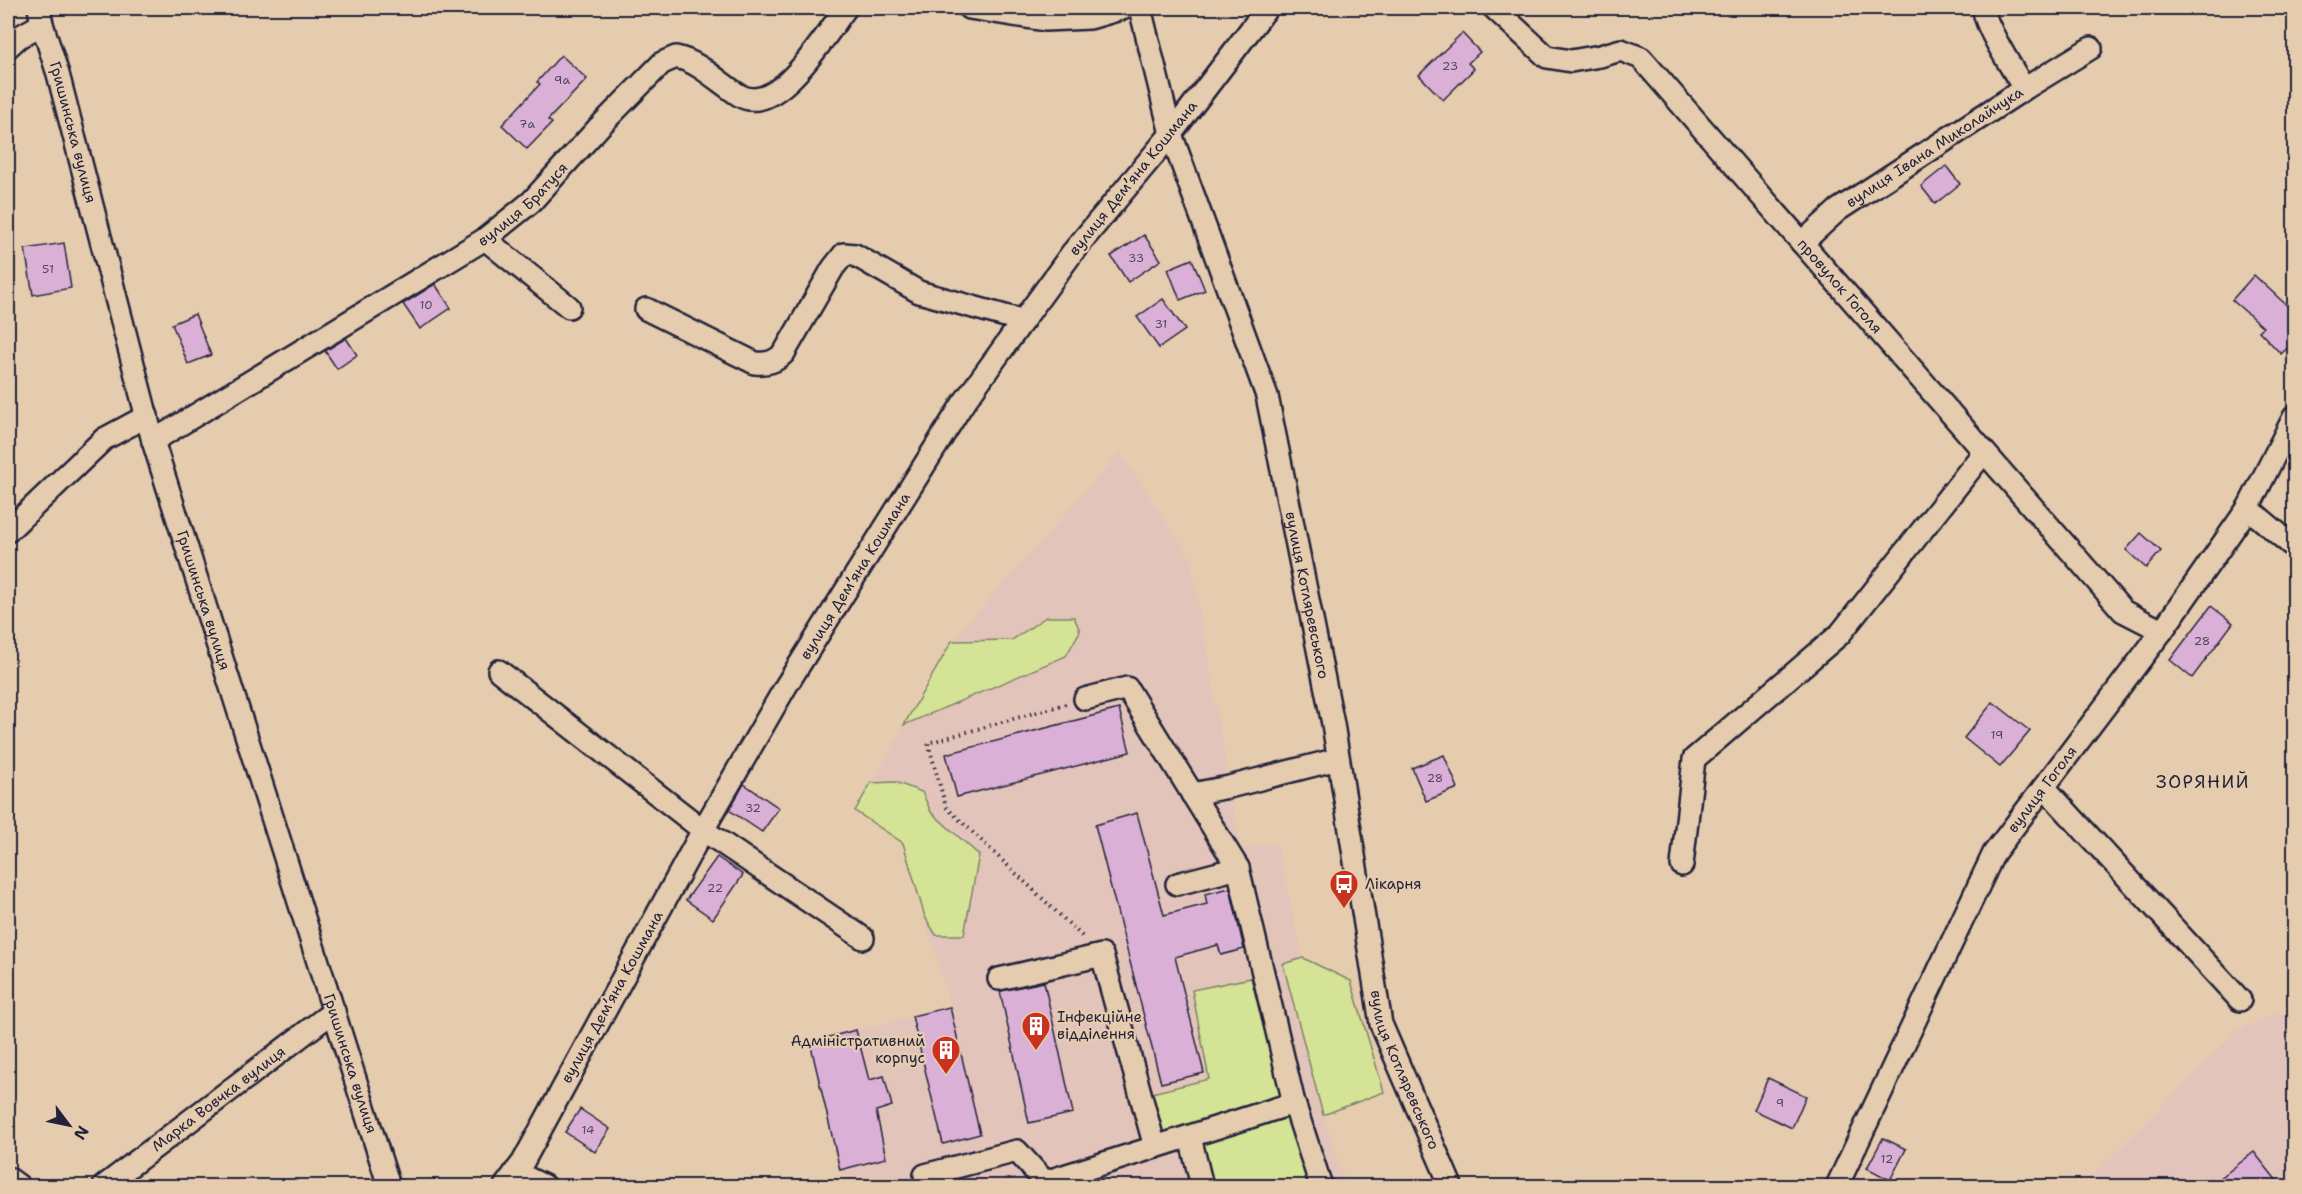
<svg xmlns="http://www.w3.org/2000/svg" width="2302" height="1194" font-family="'Shantell Sans',sans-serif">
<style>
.built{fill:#e3c4ba}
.green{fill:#d5e396;stroke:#7c8268;stroke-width:1.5}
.building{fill:#dbb0d6;stroke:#22223b;stroke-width:1.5}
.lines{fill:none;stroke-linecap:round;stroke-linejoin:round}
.minor-casing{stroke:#22223b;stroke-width:26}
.path{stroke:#22223b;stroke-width:4;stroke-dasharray:1.5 4.5;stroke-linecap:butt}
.minor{stroke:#e6ccae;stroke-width:21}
.labels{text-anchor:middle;stroke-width:4.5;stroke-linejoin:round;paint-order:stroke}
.number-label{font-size:12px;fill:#504662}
.street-label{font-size:15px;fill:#22223b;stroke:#e6ccae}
.poi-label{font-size:15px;fill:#22223b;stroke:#e6ccae;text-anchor:start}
.quarter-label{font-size:18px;letter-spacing:1.5px;fill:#22223b;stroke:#e6ccae}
</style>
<rect width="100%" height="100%" fill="#e6ccae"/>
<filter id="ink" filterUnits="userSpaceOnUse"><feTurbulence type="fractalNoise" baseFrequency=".0167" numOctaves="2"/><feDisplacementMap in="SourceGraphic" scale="12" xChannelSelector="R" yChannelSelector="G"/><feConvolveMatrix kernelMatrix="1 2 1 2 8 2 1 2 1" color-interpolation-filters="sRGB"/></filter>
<g filter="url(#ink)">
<g class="built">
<path d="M1120,452l71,107 50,290 36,-7 26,116 -17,5 31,134 30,89h-496l-11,-16 -30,-128 140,-36 -47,-163 -48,-32 97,-170z"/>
<path d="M2294,1013v173h-212l156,-156 34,-15z"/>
</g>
<g class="green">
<path d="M1046,617h28l6,14 -14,25 -162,69 48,-84 60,-1z"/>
<path d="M895,782l27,10 9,20 48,43 -15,80h-28l-11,-18 -22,-74 -48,-32 16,-28z"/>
<path d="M1303,958l48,23 33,111 -61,23 -40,-151z"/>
<path d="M1251,978l31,120 -123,37 -11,-41 61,-15 -17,-89z"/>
<path d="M1289,1115l23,71h-102l-11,-42z"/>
</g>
<g class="building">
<path d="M1462,33l18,19 -12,11 6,6 -31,31 -24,-25z"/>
<path d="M561,55l26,24 -39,41 4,3 -25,26 -25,-24 38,-41 -3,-2z"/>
<path d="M1946,166l14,18 -25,20 -14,-18z"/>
<path d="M1144,235l17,25 -33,22 -17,-26z"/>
<path d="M64,243l7,45 -38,7 -8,-46z"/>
<path d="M1192,259l13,31 -25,10 -12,-31z"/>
<path d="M2254,275l41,38v28l-14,13 -22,-23 4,-4 -31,-27z"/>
<path d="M435,284l16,24 -31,21 -17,-25z"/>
<path d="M1163,299l22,31 -26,18 -22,-31z"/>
<path d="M195,314l16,41 -23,9 -16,-40z"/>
<path d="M346,338l11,17 -20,14 -12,-18z"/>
<path d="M2141,533l20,18 -15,17 -20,-18z"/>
<path d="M2211,606l22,17 -41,55 -22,-18z"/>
<path d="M1993,702l37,29 -30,36 -36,-29z"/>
<path d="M1119,709l11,43 -173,45 -11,-43z"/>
<path d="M1444,755l14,33 -32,13 -14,-33z"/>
<path d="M744,784l35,24 -17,24 -33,-22z"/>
<path d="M1137,813l27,102 43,-11 -2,-10 25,-6 14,61 -23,6 -3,-10 -43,12 29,116 -43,10 -66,-258z"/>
<path d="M717,857l26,18 -30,44 -27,-19z"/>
<path d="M1044,982l29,131 -44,10 -29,-132z"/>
<path d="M950,1007l30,127 -37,10 -31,-128z"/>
<path d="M856,1030l13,50 15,-4 8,30 -16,5 10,47 -46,12 -30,-128z"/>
<path d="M1768,1078l38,18 -14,32 -38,-18z"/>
<path d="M580,1109l30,20 -15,23 -30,-20z"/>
<path d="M1883,1138l23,11 -16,31 -23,-12z"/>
<path d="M2254,1152l27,34h-71z"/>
</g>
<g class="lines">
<g class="minor-casing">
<g id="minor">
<path id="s1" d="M39,8l3,16 16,50 95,367 236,745"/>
<path d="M969,8l76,12 45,-2 34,-10"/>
<path id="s2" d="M1140,8l31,126 96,262 66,328 48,300 70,162"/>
<path id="s3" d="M1494,8l53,49 24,4 29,-5 21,-6 20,8 482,553 39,20"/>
<path d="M8,47l11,-10 23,-13"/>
<path d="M2024,89l67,-41"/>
<path d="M485,239l84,68"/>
<path id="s4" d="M1802,243l36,-33 186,-121c-9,-17 -41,-64 -40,-81"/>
<path d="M646,309l109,54c13,1 20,-1 29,-10l49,-85 11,-14 11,1 64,37 104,29"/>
<path id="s5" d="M153,441l332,-202 46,-37 68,-75 63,-64 14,-6c24,5 42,25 63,38 38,24 88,-63 107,-87"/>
<path d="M2248,508l46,39"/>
<path d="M8,531l96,-92 43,-23"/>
<path d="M499,671l204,159 160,108"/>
<path d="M1085,699l42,-11 111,180"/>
<path d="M2044,787l196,213"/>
<path d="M1192,794l37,-7 109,-28"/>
<path d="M1682,865l12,-106 146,-125 144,-182"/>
<path d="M1177,884l61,-16 56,235 27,83"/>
<path d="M999,979l103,-24 53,192"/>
<path d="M1190,1137l12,49"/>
<path d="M515,1172l29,14"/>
<path d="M925,1175l92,-24 28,31 249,-79"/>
<path d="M8,1178l11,8"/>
<path id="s6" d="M104,1186l230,-175"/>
<path d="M505,1186l18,-24 180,-332 83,-144 176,-281 110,-152 99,-119 96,-126"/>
<path id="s7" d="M1837,1186l157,-333 168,-222 86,-123 46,-91"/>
</g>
</g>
<path class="path" d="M1066,704l-138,39 18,64 138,131"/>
<use href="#minor" class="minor"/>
</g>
</g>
<defs>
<g id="bus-pin" transform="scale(1.5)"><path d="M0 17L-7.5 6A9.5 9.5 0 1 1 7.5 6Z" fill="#c8321e" stroke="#e6ccae"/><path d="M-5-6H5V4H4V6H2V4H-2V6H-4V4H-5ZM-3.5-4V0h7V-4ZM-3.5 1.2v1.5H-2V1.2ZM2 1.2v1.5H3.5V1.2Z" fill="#fff"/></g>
<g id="building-pin" transform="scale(1.5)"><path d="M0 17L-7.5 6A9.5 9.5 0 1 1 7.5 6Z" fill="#c8321e" stroke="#e6ccae"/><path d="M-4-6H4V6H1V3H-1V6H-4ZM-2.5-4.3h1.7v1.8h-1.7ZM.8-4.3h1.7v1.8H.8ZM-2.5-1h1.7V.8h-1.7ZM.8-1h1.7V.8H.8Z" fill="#fff"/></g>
</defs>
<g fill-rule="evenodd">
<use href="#bus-pin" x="1344" y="884"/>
<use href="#building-pin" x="1036" y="1026"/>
<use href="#building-pin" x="946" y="1050"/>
</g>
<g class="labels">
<g class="number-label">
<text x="1450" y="70">23</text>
<text x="562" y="84">9а</text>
<text x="527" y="128">7а</text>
<text x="1136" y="262">33</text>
<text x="48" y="273">51</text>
<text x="426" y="309">10</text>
<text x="1161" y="328">31</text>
<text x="2202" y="645">28</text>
<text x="1997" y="739">19</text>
<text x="1435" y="782">28</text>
<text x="753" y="812">32</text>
<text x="715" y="892">22</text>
<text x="1780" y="1107">9</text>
<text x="588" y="1134">14</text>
<text x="1887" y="1163">12</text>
</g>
<g class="street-label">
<text dy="5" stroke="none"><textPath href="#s1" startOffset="129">Гришинська вулиця</textPath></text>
<text dy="5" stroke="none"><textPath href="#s4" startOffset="164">вулиця Івана Миколайчука</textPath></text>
<text transform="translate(1133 178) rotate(-51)" y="5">вулиця Демʼяна Кошмана</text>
<text dy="5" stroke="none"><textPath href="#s5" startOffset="440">вулиця Братуся</textPath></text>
<text dy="5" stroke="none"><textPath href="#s3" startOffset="472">провулок Гоголя</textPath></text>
<text transform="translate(855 576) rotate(-58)" y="5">вулиця Демʼяна Кошмана</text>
<text dy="5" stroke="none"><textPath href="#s2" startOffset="612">вулиця Котляревського</textPath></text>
<text dy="5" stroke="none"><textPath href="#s1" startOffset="615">Гришинська вулиця</textPath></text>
<text dy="5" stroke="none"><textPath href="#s7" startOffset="448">вулиця Гоголя</textPath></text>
<text transform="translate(612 997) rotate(-61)" y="5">вулиця Демʼяна Кошмана</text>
<text dy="5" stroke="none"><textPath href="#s1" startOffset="1101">Гришинська вулиця</textPath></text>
<text dy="5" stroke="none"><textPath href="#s2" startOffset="1098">вулиця Котляревського</textPath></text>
<text dy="5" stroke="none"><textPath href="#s6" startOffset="144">Марка Вовчка вулиця</textPath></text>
</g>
<g class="poi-label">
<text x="1365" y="889">Лікарня</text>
<text x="1057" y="1022">Інфекційне<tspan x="1057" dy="17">відділення</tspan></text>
<text x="925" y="1046" text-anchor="end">Адміністративний<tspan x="925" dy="17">корпус</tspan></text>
</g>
<g class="quarter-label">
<text x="2203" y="788">ЗОРЯНИЙ</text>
</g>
</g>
<rect width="2302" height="1194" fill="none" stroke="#e6ccae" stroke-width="30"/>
<rect x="15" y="15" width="2272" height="1164" fill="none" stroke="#22223b" stroke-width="2" filter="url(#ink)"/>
<g transform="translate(69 1125) rotate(122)" stroke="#e6ccae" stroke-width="4.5" paint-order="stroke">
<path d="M0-4.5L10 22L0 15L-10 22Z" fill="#22223b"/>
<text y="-9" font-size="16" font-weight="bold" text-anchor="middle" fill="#22223b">N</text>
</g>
</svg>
